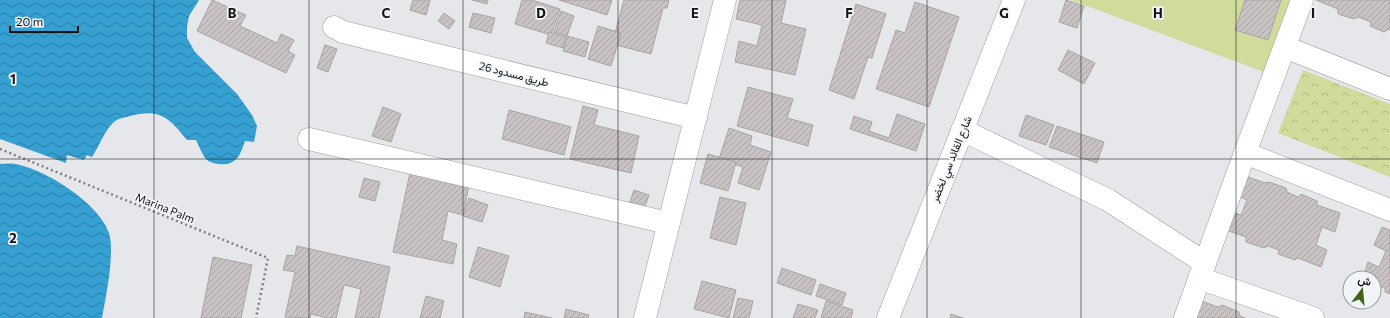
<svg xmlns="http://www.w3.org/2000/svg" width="1390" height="318" font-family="Commissioner,Vazirmatn,sans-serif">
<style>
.green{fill:#d1db9c}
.forest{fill:url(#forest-crowns)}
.water{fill:url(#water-waves)}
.building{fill:url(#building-hatch);stroke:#aaa4a4}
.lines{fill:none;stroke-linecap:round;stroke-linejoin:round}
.street-casing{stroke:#9a9da0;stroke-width:23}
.secondary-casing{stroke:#9a9da0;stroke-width:23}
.path{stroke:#808184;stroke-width:2.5;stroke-dasharray:2 3;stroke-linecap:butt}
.street{stroke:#fff;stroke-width:22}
.secondary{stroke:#fff;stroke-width:22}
.grid{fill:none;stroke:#131415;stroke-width:1;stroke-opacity:0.55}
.labels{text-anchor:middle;stroke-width:3.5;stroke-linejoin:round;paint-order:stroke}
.street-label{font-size:11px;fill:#131415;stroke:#f2f5f8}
.grid-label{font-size:13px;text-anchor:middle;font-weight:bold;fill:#131415;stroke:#f2f5f8;stroke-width:3.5;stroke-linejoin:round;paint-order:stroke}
</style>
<defs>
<pattern id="forest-crowns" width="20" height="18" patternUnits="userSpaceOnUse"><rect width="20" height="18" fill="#d1db9c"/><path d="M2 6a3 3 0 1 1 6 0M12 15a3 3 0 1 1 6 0" fill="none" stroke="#b3bb86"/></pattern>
<pattern id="water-waves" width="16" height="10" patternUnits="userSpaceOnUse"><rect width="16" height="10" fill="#35a0d1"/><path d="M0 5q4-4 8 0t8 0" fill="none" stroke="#2c81a8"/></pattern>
<pattern id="building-hatch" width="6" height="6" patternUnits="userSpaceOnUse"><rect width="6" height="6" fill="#c8c3c2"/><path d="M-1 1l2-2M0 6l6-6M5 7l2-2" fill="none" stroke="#aba7a6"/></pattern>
</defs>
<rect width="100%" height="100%" fill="#e5e7eb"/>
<path class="green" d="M1071,0h220l-27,72z"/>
<path class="forest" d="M1303,70l87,34v73l-112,-44z"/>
<g class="water">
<path d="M0,0h199l-10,16 -2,11v11l8,14 42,42 15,21 5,11 -3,16 -9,-1c-5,15 -9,25 -27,23 -5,-1 -9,-2 -12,-5 -4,-5 -7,-13 -10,-19h-9c-18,-23 -28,-32 -57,-24 -7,2 -12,2 -17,7 -8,7 -15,25 -21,34l-5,-2 -3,5 -17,-5 -1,8 -66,-24z"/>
<path d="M0,164c5,0 11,-1 15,0 30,5 84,39 94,69 6,20 -3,63 -7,85h-102z"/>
</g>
<g class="building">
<path d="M212,0l34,15 -6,11 37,17 4,-9 13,6 -6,11 7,4 -9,18 -89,-42z"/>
<path d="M413,0h17l-4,15 -16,-5z"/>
<path d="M472,0h16l-1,4z"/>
<path d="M522,0h10l28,9 -9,26 -36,-11z"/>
<path d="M559,0h53l-5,15z"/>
<path d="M624,0h45l-2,8h-4l-12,46 -39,-10z"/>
<path d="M740,0h46l-5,23 25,6 -11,46 -60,-13 4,-21 18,5 5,-21 -26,-6z"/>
<path d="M1066,0l18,6 -7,22 -18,-6z"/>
<path d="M1245,0h36l-13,40 -33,-10z"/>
<path d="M1316,0h74v30l-2,-1 -4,3 -14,-6 1,-4 -13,-5 -4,2 -16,-5v-5z"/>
<path d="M915,2l44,15 -30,90 -53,-18 20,-59 9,3z"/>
<path d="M856,4l30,10 -14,44 -4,-1 -14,42 -25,-9z"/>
<path d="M561,11l13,5 -7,20 -13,-4z"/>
<path d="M444,13l11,8 -6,8 -11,-8z"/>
<path d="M473,13l22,5 -4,15 -22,-6z"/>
<path d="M598,26l23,7 -10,33 -23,-7z"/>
<path d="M549,32l17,5 -3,11 -17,-5z"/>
<path d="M567,36l22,6 -4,15 -22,-6z"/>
<path d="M325,45l12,4 -9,23 -11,-4z"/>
<path d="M1068,50l27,13 -11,21 -26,-14z"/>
<path d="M748,87l45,12 -6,19 26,7 -5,21 -71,-20z"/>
<path d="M583,106l15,4 -4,15 45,11 -8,37 -61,-14z"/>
<path d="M383,107l18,7 -10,28 -19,-6z"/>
<path d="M509,110l62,17 -7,28 -62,-16z"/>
<path d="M897,114l28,10 -9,27 -66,-22 4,-13 18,6 -3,9 20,7z"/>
<path d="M1026,115l28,10 -8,20 -27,-9z"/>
<path d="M1057,126l47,16 -7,21 -48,-16z"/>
<path d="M729,128l23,8 -2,9 21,7 -12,38 -21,-7 5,-16 -24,-8z"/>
<path d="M708,154l28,8 -8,29 -28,-8z"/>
<path d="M411,168l59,12 -7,35 -15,-4 -6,29 15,4 -4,20 -60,-12z"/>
<path d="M1243,175l22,8 4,-1 17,6 1,4 11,5 3,-3 16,7v4l23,8 -5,19 -13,-5 -6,18 11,5 -6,17 -23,-9 -3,2 -17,-6 1,-4 -11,-4 -4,2 -18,-6v-5l-23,-8 6,-18 12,4 6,-15 -12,-6z"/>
<path d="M364,178l16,4 -5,19 -16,-4z"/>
<path d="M634,190l15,5 -6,17 -15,-5z"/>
<path d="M720,197l26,6 -10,42 -26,-7z"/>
<path d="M469,198l19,7 -6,17 -19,-6z"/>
<path d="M1382,227l8,3v64l-5,-2v-4l-11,-4v-6h-11l5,-16 11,5 7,-16 -12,-6z"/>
<path d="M297,246l93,21 -11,51h-24l6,-29 -17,-4 -8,33h-9l-16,-4 -1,4 -25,-1 10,-45 -12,-2 4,-15 8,1z"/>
<path d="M478,247l31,9 -9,31 -31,-10z"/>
<path d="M213,257l39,8 -11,53h-40z"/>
<path d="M782,268l34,12 -5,15 -34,-12z"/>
<path d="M702,281l34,9 -7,28 -35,-9z"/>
<path d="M820,284l26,9 -4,12 -26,-9z"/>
<path d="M426,296l18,5 -4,17h-20z"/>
<path d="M738,298l15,3 -4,17h-16z"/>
<path d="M1196,299l22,8 4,-2 17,7 1,4 5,2h-57z"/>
<path d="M826,301l27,9 -2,8h-30z"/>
<path d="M798,304l20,6 -3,8h-22z"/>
<path d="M566,309l23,6 -1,3h-24z"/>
<path d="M525,312l27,6h-28z"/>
<path d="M951,314l12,4h-13z"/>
</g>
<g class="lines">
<g class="street-casing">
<g id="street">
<path d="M334,27l9,5 353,86"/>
<path d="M1285,47l105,42"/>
<path d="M962,130l146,70 97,63"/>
<path d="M309,139l359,84"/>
<path d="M1245,153l145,57"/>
<path d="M1199,278l114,40"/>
<path d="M1185,318l60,-165 57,-153"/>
</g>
</g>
<g class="secondary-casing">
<g id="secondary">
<path d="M645,318l80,-318"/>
<path d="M888,318l126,-318"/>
</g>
</g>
<path class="path" d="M0,149l268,109 -12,60"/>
<use href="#street" class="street"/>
<use href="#secondary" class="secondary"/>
</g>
<path class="grid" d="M154,0v318M309,0v318M463,0v318M618,0v318M772,0v318M927,0v318M1081,0v318M1236,0v318M0,159h1390"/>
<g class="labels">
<g class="street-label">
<text transform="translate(514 74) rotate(14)" y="4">طريق مسدود 26</text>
<text transform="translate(951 159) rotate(-68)" y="4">شارع القائد سي لخضر</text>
<text transform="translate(165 208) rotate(22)" y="4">Marina Palm</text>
</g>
</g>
<g class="grid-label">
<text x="232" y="18">B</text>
<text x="386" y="18">C</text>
<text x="541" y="18">D</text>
<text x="695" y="18">E</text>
<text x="849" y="18">F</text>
<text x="1004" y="18">G</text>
<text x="1158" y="18">H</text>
<text x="1313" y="18">I</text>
<text x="13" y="84">1</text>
<text x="13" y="243">2</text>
</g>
<g transform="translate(1362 290) rotate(16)"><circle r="19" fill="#f2f5f8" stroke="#999b9d"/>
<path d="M0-3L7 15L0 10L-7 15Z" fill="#426318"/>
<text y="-6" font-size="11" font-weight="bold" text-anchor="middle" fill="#131415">ش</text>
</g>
<path d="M10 26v6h68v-6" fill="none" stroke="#131415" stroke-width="2"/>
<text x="16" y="26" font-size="12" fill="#131415" stroke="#f2f5f8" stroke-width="3" paint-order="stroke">20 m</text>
</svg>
